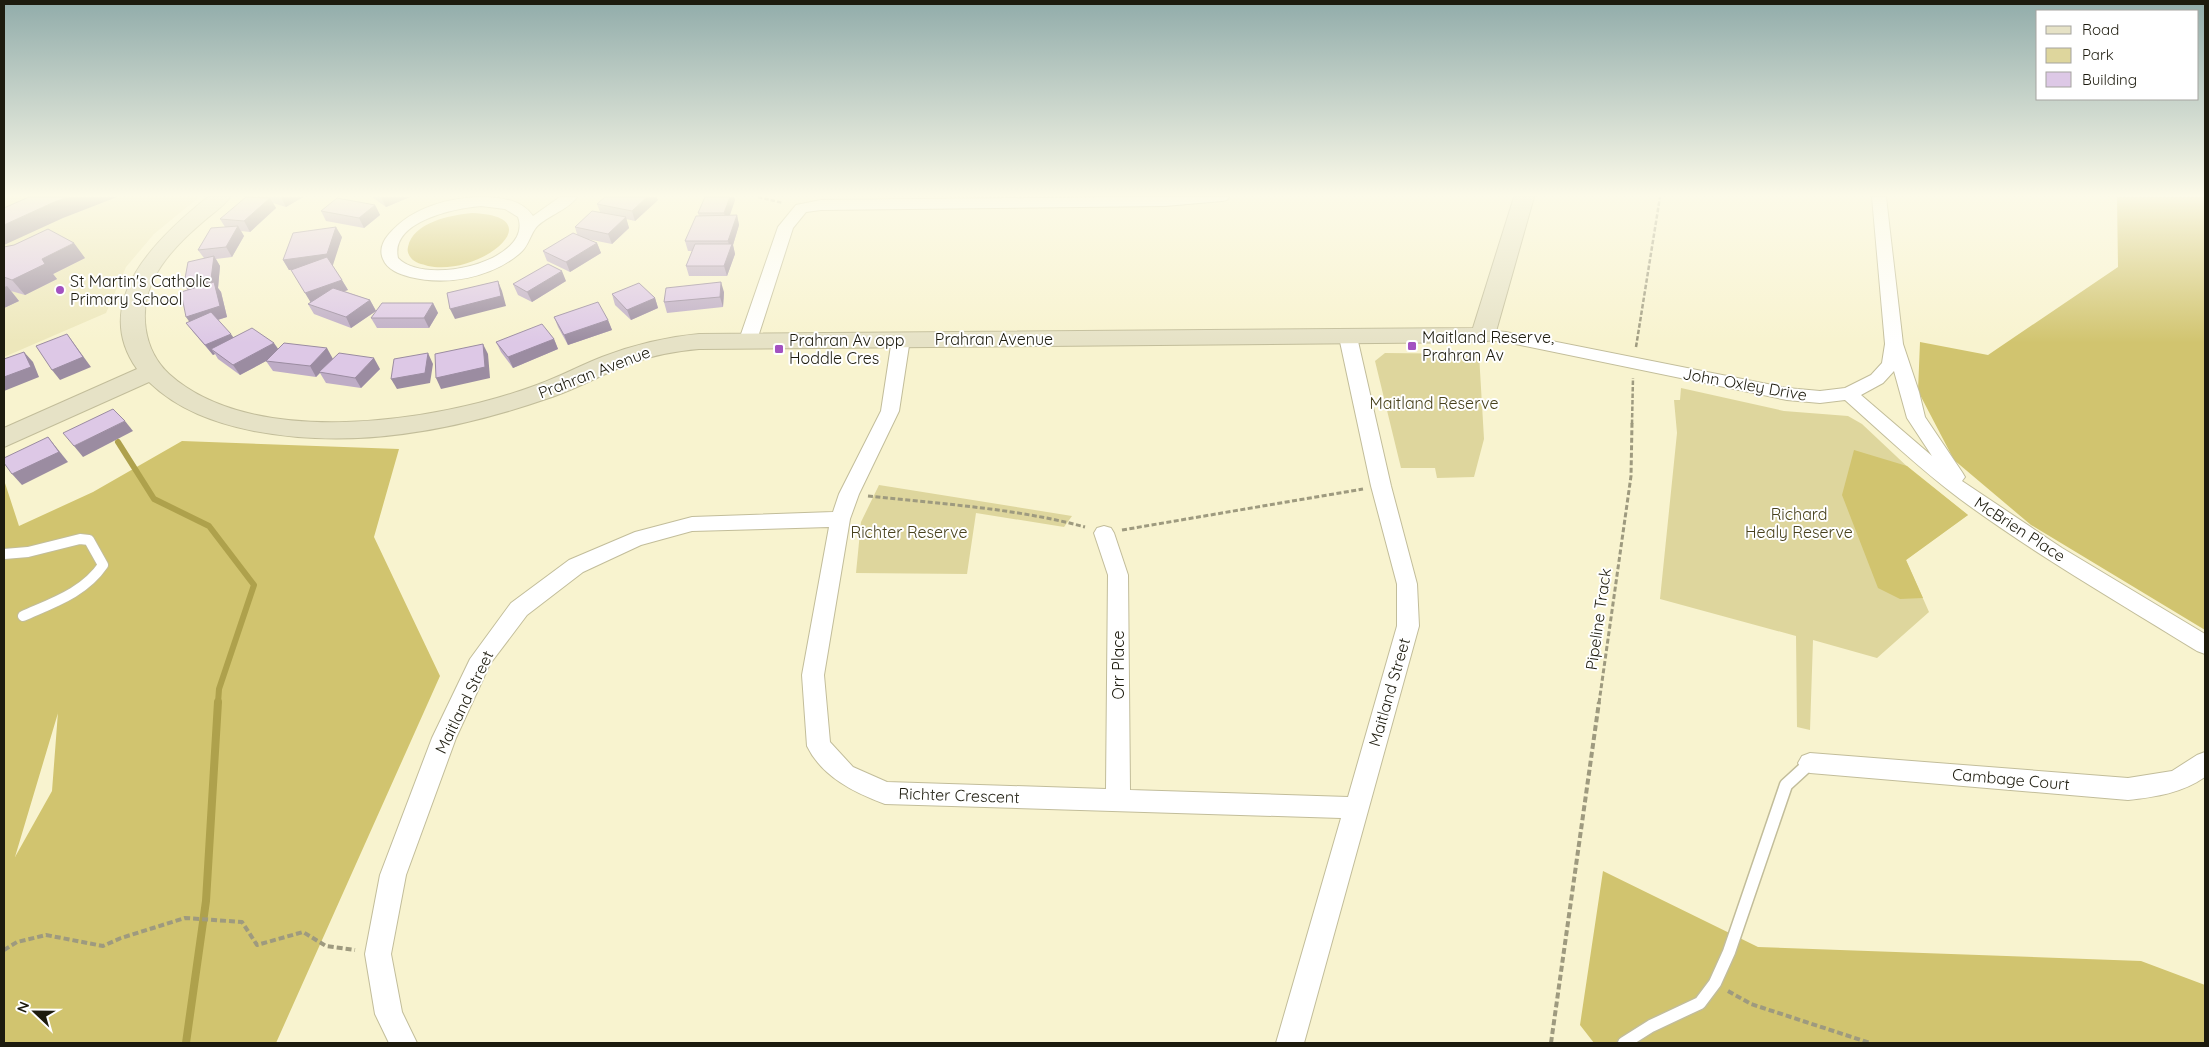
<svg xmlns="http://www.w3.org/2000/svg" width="2209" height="1047" font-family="Quicksand,sans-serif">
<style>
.built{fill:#ede7bb}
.green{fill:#ded69d}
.forest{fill:#d1c46f;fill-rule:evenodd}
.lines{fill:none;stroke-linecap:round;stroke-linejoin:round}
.stream-far1{stroke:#aea14c;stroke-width:6}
.stream{stroke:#aea14c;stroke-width:8}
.lane-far1-casing{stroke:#c2bd9a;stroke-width:12}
.lane-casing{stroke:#c2bd9a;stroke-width:15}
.street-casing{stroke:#c2bd9a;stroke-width:2}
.secondary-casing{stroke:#c2bd9a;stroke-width:2}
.path-far2{stroke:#9e9a7f;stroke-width:2.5;stroke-dasharray:4.5 2;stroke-linecap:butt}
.path-far1{stroke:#9e9a7f;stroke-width:3;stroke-dasharray:5 2.5;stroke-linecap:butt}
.path{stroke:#9e9a7f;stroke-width:4;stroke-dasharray:6 3;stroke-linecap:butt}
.lane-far1{stroke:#fff;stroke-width:10}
.lane{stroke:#fff;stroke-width:12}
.street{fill:#fff;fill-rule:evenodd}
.secondary{fill:#e6e2c6;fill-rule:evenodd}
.wall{fill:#beacc6}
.shaded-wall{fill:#9b8ca1}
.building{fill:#ddc8e6;stroke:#9b8ca1}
.poi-dot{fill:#a351c1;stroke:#fff;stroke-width:2}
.labels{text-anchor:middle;stroke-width:4;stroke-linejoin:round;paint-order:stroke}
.poi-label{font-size:16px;fill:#1d1b0e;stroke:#fff;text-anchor:start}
.street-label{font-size:16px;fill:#1d1b0e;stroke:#fff}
.park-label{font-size:16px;fill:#47411d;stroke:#fff}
</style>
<rect width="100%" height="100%" fill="#f8f3cf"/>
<path class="built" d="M4,197h195l-45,37 -28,33 -20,46 -102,44z"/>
<g class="green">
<path d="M1385,353l94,1 5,85 -10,38 -37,1 -2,-10h-34l-26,-107z"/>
<path d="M1681,388l103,23 64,5 14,8 51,48 55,43 -62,45 23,52 -52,46 -64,-18 -3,90 -13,-3 -1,-91 -136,-37 17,-166 -3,-33h6z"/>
<path d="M879,485l193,31 -8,11 -88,-14 -9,61 -111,-1 5,-51z"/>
</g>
<g class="forest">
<path d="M2117,197h88v433l-174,-105 -77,-65 -36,-69 2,-49 68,13 130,-88z"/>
<path d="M472,213c83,3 8,64 -44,53 -6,-2 -13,-3 -17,-8 -3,-4 -4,-7 -3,-11 5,-25 43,-32 64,-34z"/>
<path d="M182,441l217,8 -25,88 66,139 -164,367h-272v-563l15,46 74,-34zM58,712l-6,79 -37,66 43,-144z"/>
<path d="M1854,450l53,16 61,49 -62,45 17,38 -23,1 -22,-11 -36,-93z"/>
<path d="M1603,871l155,76 383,14 64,24v58h-611l-14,-18z"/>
</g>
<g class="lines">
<path class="stream-far1" d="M118,442l36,57 55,27 45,59 -35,104 -1,14"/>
<path class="stream" d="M186,1043l20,-142 12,-199"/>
<g class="lane-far1-casing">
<path id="lane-far1" d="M4,554l24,-2 52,-13 9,1 14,25c-19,28 -51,38 -80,51"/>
</g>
<g class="lane-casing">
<path id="lane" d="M1624,1043l27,-17 49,-23 15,-20 14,-31 57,-167 24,-22"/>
</g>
<g class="street-casing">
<g id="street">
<path d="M485,197c18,1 37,3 48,19l27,-19h17c-8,13 -35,21 -42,32 -6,9 -7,18 -16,25 -29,24 -73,32 -109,23 -10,-3 -23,-7 -27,-18 -4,-9 0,-18 6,-25 23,-27 61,-37 96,-37zM481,206l24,3 13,8c16,44 -93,70 -120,41 -8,-37 58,-50 83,-52z"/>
<path d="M1135,197h94l-2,3 -5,1 -57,5 -344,4 -15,2 -13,16 -36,112 -3,4 -6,1 -6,-1 -3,-4 39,-113 18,-22 25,-5z"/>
<path d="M1872,197h14l17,147 16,48 6,25 37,55 3,5 -3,4 100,67 143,86v20l-8,-3c-79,-49 -161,-96 -237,-152 -40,-30 -77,-65 -115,-99l-25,3 -33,-3 -281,-58 -29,-3 -3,-4 3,-4 6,-1 23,2 281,56 33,3 25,-3 26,-13 11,-12 3,-19zM1894,371l13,47 25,38 -71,-61 22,-12z"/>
<path d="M1348,332l6,1 3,4 34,149 26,98 2,42 -115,417h-28l65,-225 -456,-14c-30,-11 -63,-27 -78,-58l-5,-71 27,-148 -137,4 -51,14 -58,27 -56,43 -37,49 -34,74 -50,137 -15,79 11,58 15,31h-28l-14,-29 -10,-60 15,-79 52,-137 38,-79 41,-56 58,-43 66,-28 57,-15 141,-5 6,-18 42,-83 11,-72 3,-4 6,-1 6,1 3,4 -11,72 -40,83 -9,25 -26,156 6,67 23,25 34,15 219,7 2,-214 -14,-42 3,-5 7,-2 7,2 3,5 14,42 2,215 218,7 49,-171v-42l-26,-98 -32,-149 3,-4z"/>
<path d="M2205,752v25c-23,16 -49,20 -77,23l-318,-27 -8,-3 -4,-7 4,-7 8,-3 318,25 44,-7 25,-16z"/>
</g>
</g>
<g class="secondary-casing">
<path id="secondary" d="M208,197h22c-6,9 -17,16 -25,23 -20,17 -39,35 -51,58 -16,32 -11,72 15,96 84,76 267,48 365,12 23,-8 45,-20 68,-29 31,-12 64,-20 97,-23l774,-6 41,-131h20l-39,138 -4,5 -8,2 -784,7c-23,2 -45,6 -67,14 -28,10 -55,26 -83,35 -95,33 -195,52 -295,33 -39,-8 -76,-21 -105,-49l-145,65v-19l133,-59c-48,-68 21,-132 71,-172z"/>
</g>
<g class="path-far2">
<path d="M758,197l25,6"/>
<path d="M1636,347l24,-150"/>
<path d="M1632,424l1,-46"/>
</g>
<g class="path-far1">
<path d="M868,496c72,8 147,12 217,31"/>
<path d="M1122,530l241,-41"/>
<path d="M1599,703l32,-227 1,-53"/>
</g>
<g class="path">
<path d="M4,950l13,-8 29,-7 57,11 18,-8 64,-20 57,4 15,23 46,-13 23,14 29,4"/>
<path d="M1728,991l23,13 119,39"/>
<path d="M1551,1043l48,-341"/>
</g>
<use href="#lane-far1" class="lane-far1"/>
<use href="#lane" class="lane"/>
<use href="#street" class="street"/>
<use href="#secondary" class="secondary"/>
</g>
<g class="wall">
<path d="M259,197h44l-17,10 -13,-4 3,5 -26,24 -9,-1 3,5 -12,21 -16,2 4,7 -2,22 3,4 6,25 -9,3 15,18 45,11 55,10 47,10 -19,19 -35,-5 -6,-10 -4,4 -43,-6 -7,-10 -26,14 -22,-16 -3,-5 -2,1 -19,-22 -8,-10 4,-1 -2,-32 -4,-6 20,-26 -6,-8 27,-23 -5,-8 40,-22z"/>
<path d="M372,197h38l-24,10z"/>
<path d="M605,197h51l2,3 -23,21 -9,-2 3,9 -17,16 -25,-5 10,4 4,10 -31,19 -23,-11 -4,-10 34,-17 -2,-7 25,-15 -3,-8z"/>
<path d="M705,197h29l1,3 -5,15h7l2,10 -6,20 2,9 -8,22h-38l-3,-10 6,-15h-4l-3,-10 14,-25 -1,-3z"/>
<path d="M375,205l5,10 -16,13 -38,-7 -5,-10z"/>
<path d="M342,237l-10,28 16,25 -4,1 26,9 6,11 -25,17 -37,-14 -6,-10 3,-2 -19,-32h-3l-6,-10z"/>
<path d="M4,247l81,11 -32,16 4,5 -32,16 -14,-4 8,10 -15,7z"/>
<path d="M566,281l-34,21 -14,-7 -5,-11z"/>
<path d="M724,292l-1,15 -56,6 -3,-11z"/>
<path d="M612,294l43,4 3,10 -27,12 -16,-15z"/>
<path d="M433,303l5,10 -9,15h-52l-6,-10z"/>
<path d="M554,317l54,3 4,10 -44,15 -10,-18z"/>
<path d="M554,339l4,10 -45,19 -12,-16 -5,-10z"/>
</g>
<g class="shaded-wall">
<path d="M68,197h49l-54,21 -59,27v-20l48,-22z"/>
<path d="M281,197h22l-17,10z"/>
<path d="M381,197h29l-24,10z"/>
<path d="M647,197h9l2,3 -23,21 -3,-10z"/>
<path d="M730,197h4l1,3 -8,23 -3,-10z"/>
<path d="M270,198l6,10 -26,24 -6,-11z"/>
<path d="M375,205l5,10 -16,13 -5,-10z"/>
<path d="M737,215l2,10 -6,20 2,9 -8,22 -3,-10 6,-17 -2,-8z"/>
<path d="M626,217l3,11 -17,16 -4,-10z"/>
<path d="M238,226l6,10 -12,21 -6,-10z"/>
<path d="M336,227l6,10 -9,28 -44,5 -6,-10z"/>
<path d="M74,243l11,15 -32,16 4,5 -32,16 -13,-15 30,-21z"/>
<path d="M597,243l4,10 -31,19 -4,-10z"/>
<path d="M214,256l6,10 -2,22 3,4 6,25 -34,10 -7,-10 5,-22 -7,-11z"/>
<path d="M562,271l4,10 -34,21 -5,-10z"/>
<path d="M342,280l6,10 -37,13 -6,-10z"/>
<path d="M498,281l4,10 4,15 -51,13 -5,-10z"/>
<path d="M721,282l3,10 -1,15 -3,-10z"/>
<path d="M7,286l12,15 -15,7v-21z"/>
<path d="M655,298l3,10 -27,12 -4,-10z"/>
<path d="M370,300l6,11 -25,17 -5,-11z"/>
<path d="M433,303l5,10 -9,15 -5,-10z"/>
<path d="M608,320l4,10 -44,15 -4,-10z"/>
<path d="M67,334l24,33 -31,13 -8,-10z"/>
<path d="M231,334l7,10 -27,5 4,5 -2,1 -8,-10z"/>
<path d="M554,339l4,10 -45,19 -5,-11z"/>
<path d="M274,343l7,10 -41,22 -7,-10z"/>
<path d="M483,344l5,10 2,24 -49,11 -5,-11z"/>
<path d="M327,348l6,11 -17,18 -6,-11z"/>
<path d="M24,352l9,10 6,15 -35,14v-14z"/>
<path d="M428,353l5,11 -3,19 -33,6 -6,-10z"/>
<path d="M374,358l6,11 -19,19 -6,-10z"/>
<path d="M125,421l8,10 -50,26 -9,-11z"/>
<path d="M48,437l20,25 -46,23 -10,-11z"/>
</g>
<g class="building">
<path d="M29,197h39l-16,6 -48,22v-17z"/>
<path d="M246,197l24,1 -26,23 -24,-2z"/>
<path d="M605,197h42l-15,14 -35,-7z"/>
<path d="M705,197h25l-6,16h-26z"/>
<path d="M337,198l38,7 -16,13 -38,-7z"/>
<path d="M592,211l34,6 -18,17 -33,-7z"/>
<path d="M737,215l-9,26h-43l11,-25z"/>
<path d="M238,226l-12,21 -28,3 13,-22z"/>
<path d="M336,227l-9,27 -44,6 10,-27z"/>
<path d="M48,229l26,14 -32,16 3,5 -33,16 -8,-3v-30l10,-2z"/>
<path d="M573,233l24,10 -31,19 -23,-11z"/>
<path d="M695,244h37l-8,22h-38z"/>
<path d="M214,256l-3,23 -27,5 4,-22z"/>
<path d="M327,257l15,23 -37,13 -14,-23z"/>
<path d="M548,264l14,7 -35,21 -14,-8z"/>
<path d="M498,281l3,15 -51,13 -3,-16z"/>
<path d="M214,282l6,24 -34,11 -5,-25z"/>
<path d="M721,282l-1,15 -56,5 2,-14z"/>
<path d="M639,283l16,15 -28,12 -15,-16z"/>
<path d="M333,288l37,12 -24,17 -38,-13z"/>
<path d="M598,302l10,18 -44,15 -10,-18z"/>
<path d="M382,303h51l-9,15h-53z"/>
<path d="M211,312l20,22 -26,11 -19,-22z"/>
<path d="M542,324l12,15 -46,18 -12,-15z"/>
<path d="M252,328l22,15 -41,22 -22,-16z"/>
<path d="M67,334l16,23 -31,13 -16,-24z"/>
<path d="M284,343l43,5 -17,18 -44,-5z"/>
<path d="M483,344l2,23 -49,11 -1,-24z"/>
<path d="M24,352l7,15 -27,10v-18z"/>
<path d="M339,353l35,5 -19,20 -36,-6z"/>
<path d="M428,353l-3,20 -34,6 3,-20z"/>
<path d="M113,409l12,12 -51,25 -11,-13z"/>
<path d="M48,437l11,15 -47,22 -8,-11v-5z"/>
</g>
<linearGradient id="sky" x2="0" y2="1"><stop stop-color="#91acaa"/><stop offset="0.57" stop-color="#fcfae9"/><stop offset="1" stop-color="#fcfae9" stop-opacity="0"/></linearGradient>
<rect width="2209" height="343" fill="url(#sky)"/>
<g class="poi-dot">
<circle cx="60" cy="290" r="5"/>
<rect x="1407" y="341" width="10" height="10" rx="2.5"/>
<rect x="774" y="344" width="10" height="10" rx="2.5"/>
</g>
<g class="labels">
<g class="poi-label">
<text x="70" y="287">St Martin's Catholic<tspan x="70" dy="18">Primary School</tspan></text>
<text x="1422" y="343">Maitland Reserve,<tspan x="1422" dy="18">Prahran Av</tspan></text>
<text x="789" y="346">Prahran Av opp<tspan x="789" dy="18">Hoddle Cres</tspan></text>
</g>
<g class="street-label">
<text x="994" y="345">Prahran Avenue</text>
<text transform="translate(594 372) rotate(-21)" y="6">Prahran Avenue</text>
<text transform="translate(1745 384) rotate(10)" y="6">John Oxley Drive</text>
<text transform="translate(2020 529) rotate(33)" y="6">McBrien Place</text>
<text transform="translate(1598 619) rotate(-82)" y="6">Pipeline Track</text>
<text transform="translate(1118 665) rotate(-90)" y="6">Orr Place</text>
<text transform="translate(1389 692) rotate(-74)" y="6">Maitland Street</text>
<text transform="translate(464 702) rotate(-64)" y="6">Maitland Street</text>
<text transform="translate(2011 779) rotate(5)" y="6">Cambage Court</text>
<text transform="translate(959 795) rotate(2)" y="6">Richter Crescent</text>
</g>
<g class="park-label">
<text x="1434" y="409">Maitland Reserve</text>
<text x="1799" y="520">Richard<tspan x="1799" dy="18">Healy Reserve</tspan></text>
<text x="909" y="538">Richter Reserve</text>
</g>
</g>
<rect width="2209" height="1047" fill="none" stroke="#1d1b0e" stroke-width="10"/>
<rect x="2036" y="10" width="162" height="90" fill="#ffffff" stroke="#a5a49f"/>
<rect x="2046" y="26" width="25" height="8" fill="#e6e2c6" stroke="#a5a49f"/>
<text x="2082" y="35" font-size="15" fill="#1d1b0e">Road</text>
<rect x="2046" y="48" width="25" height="15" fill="#ded69d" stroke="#a5a49f"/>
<text x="2082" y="60" font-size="15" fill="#1d1b0e">Park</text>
<rect x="2046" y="72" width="25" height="15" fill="#ddc8e6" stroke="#a5a49f"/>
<text x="2082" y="85" font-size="15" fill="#1d1b0e">Building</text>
<g transform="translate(35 1012) rotate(292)" stroke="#ffffff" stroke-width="4" paint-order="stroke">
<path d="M0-4L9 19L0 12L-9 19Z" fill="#1d1b0e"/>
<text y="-8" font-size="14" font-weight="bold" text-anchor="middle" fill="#1d1b0e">N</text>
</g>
</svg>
